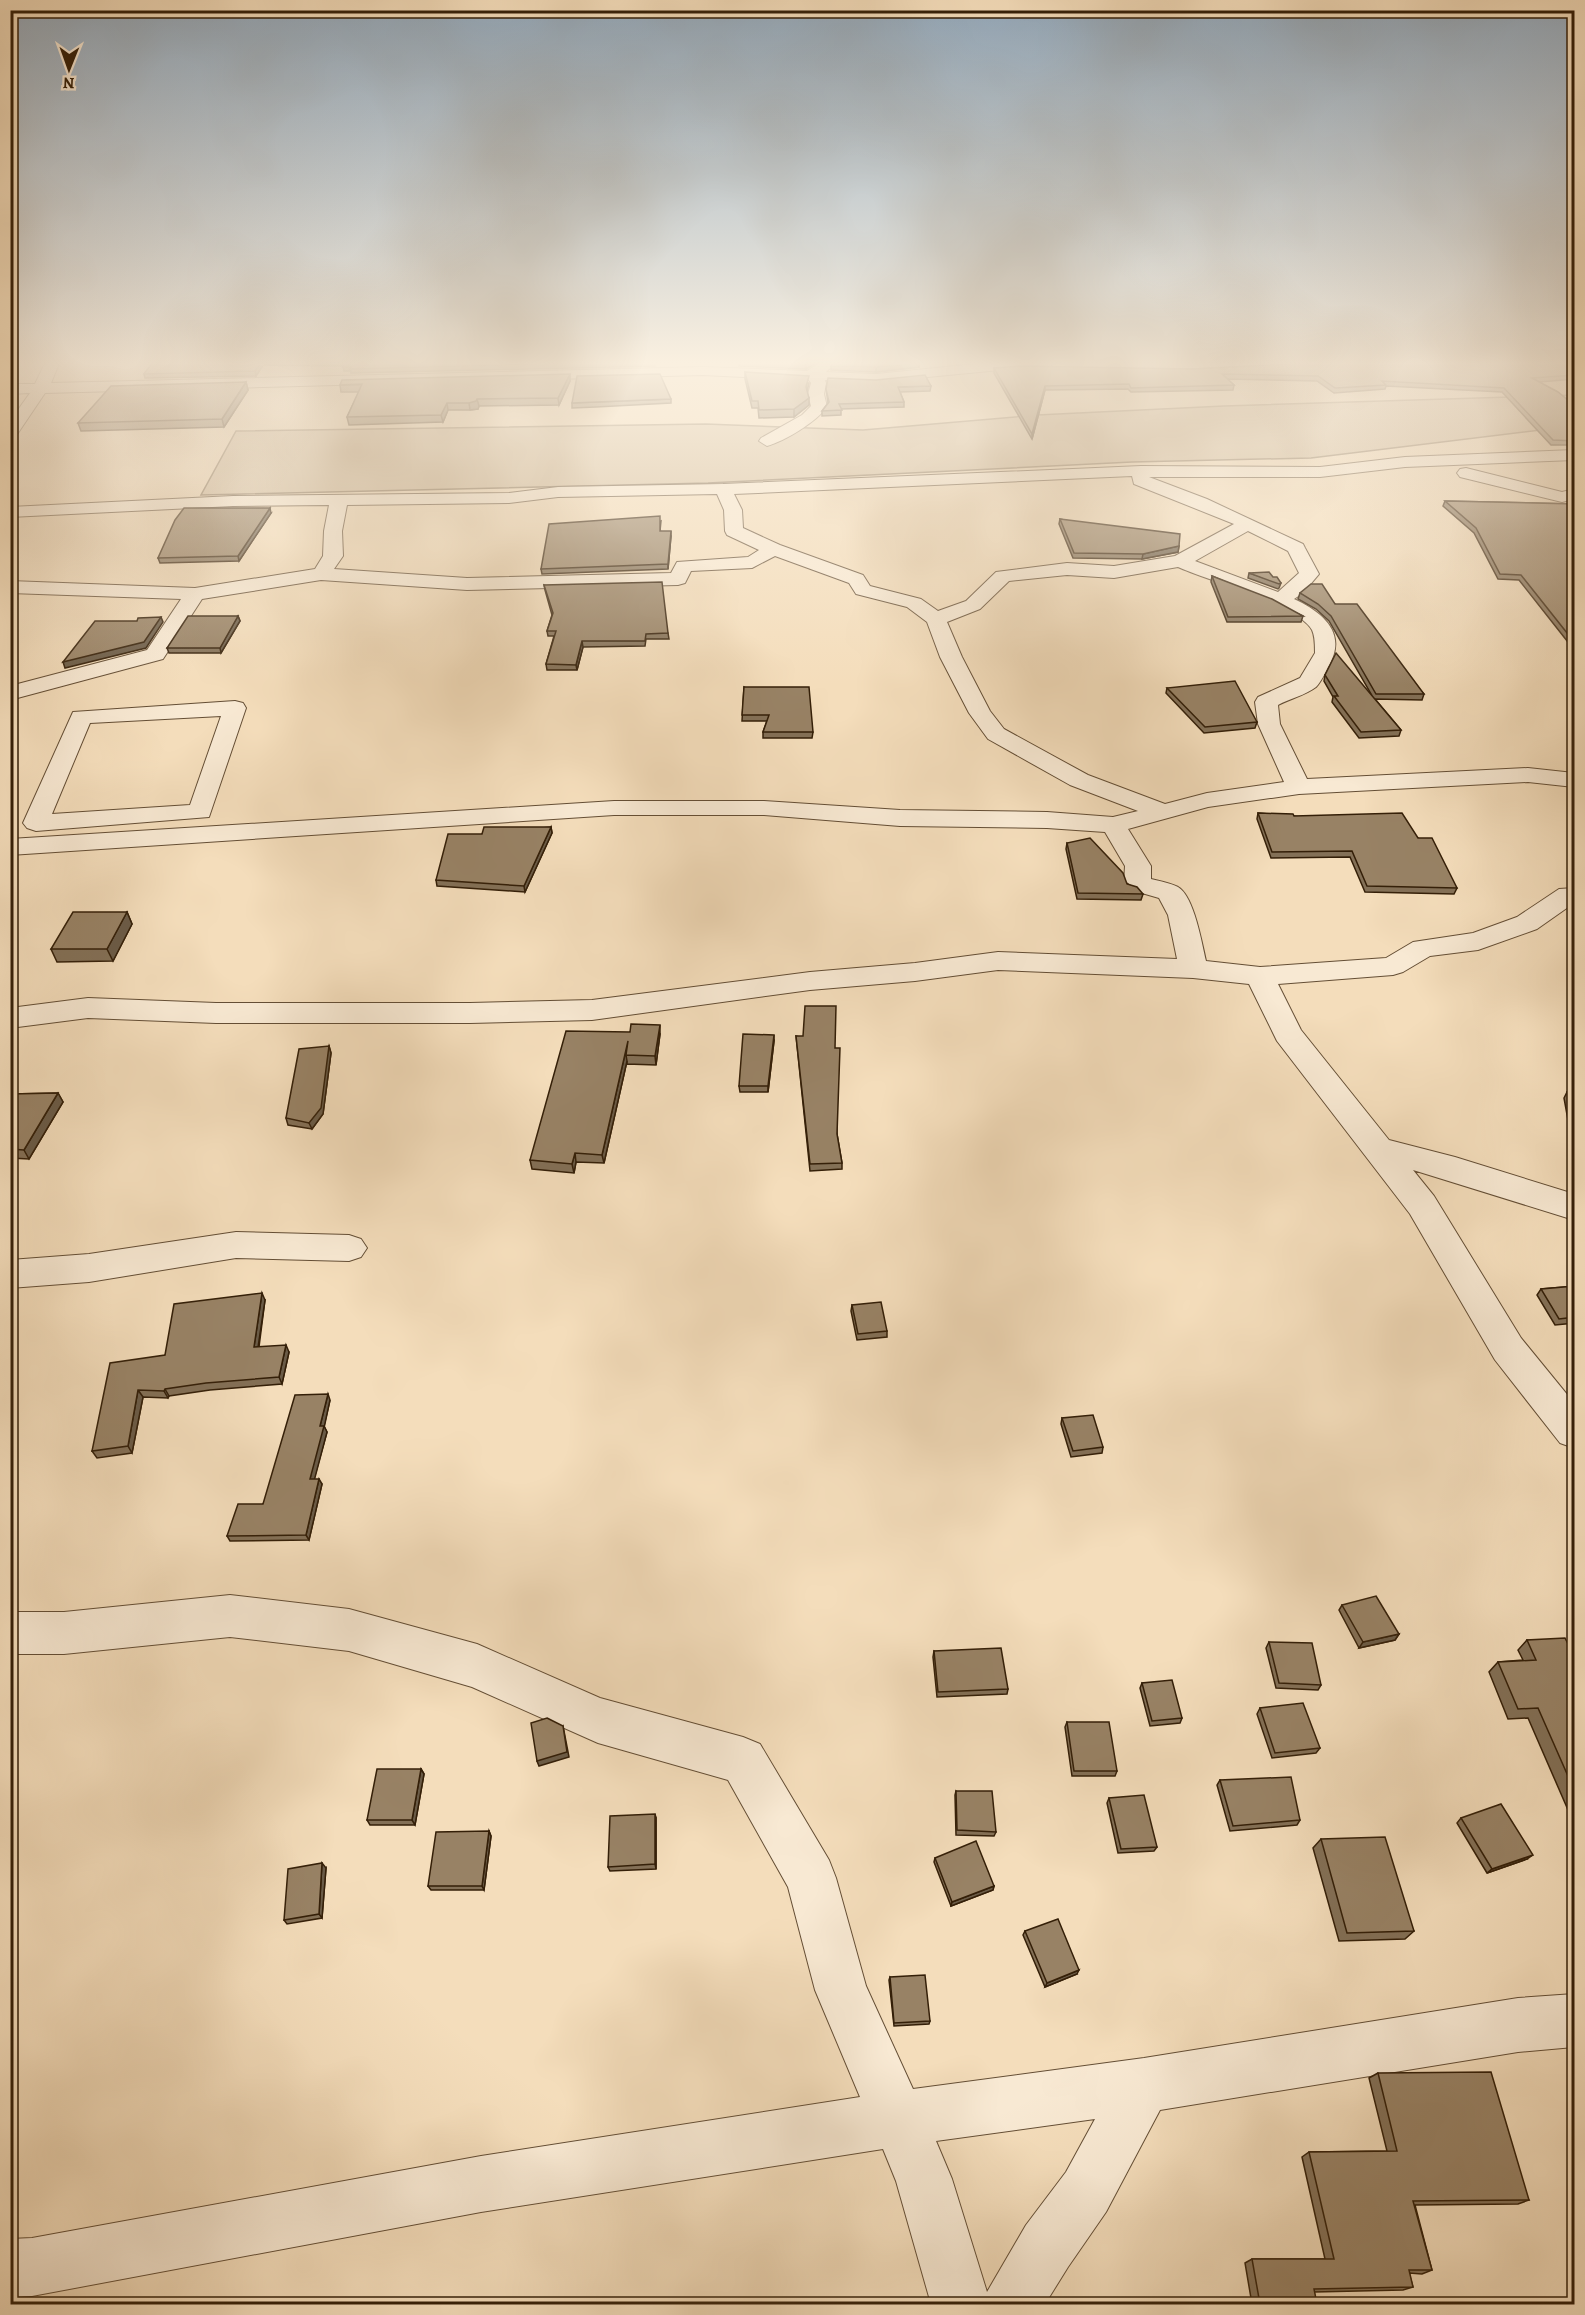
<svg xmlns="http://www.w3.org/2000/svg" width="1585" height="2315" font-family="Alegreya,serif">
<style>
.green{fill:#d3bd9d;stroke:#846e52;stroke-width:1.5}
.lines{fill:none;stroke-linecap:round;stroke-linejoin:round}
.minor-casing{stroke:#644e35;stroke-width:2}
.minor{fill:#f8e9d3;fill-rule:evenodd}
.wall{fill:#837057;stroke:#341f08;stroke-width:1.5}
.shaded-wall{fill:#6a5b47;stroke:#341f08;stroke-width:1.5}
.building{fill:#988265;stroke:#341f08;stroke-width:1.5}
</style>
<rect width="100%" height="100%" fill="#f4ddbb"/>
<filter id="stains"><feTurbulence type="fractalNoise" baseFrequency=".00333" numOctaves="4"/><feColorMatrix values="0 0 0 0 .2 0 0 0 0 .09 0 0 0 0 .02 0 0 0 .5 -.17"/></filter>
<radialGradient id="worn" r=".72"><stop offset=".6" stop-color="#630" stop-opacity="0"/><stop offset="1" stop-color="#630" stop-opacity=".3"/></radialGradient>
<path class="green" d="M1574,395v31l-263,32 -179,4 -424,21 -507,12 35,-64 470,-7 157,6 174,-15 187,-9z"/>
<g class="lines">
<g class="minor-casing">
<g id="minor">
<path d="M46,361h14l-9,22 652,-16 104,4 14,-9h10l2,3 -7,7 50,2 129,-13h313l-7,4 -120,6 -170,-3 -145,14 -51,-2 1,3 -2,11 3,13c-11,15 -42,34 -60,39l-8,-5 2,-3 41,-23 9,-9 -3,-12 3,-11 -2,-3 -106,-5 -658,18 -29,43 -6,2v-17l20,-28 -20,1v-10h25z"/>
<path d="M1574,450v10l-169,7 -85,10h-171l58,22 96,45 2,4 14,26 -16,19 -9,6c30,14 54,35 34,68 -3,6 -7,15 -12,20 -10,8 -27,12 -38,18l2,19 27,55 221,-11 46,5v14l-46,-5 -229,12 -91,13 -80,22 23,37v13c8,2 19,4 27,8 16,9 24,57 28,74l54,6 126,-9 27,-16 60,-9 44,-16 42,-28 15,-1v15l-37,26 -59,21 -48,6 -27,16 -10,3 -115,9 23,46 88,110 66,17 119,37v26l-161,-50 21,26 87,142 53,65v45l-14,-5 -65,-83 -85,-146 -133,-173 -28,-57 -56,-6 -195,-8 -83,11 -105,9 -218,30 -122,3h-254l-128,-5 -78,10v-20l78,-10 128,5h254l122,-3 218,-28 105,-9 83,-11 179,7 -9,-44 -9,-17 -31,-9 -4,-6 1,-17 -20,-34 -58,-4 -147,-2 -136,-11h-150l-604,40v-16l604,-38h150l136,9 147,2 66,5 25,-6 -68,-26 -82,-46 -19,-26 -29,-56 -13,-35 -20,-15 -51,-13 -7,-11 -74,-27 -23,12 -61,3 -6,12 -7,2 -211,5 -146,-10 -119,19 -39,60 -153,41v-14l137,-36 34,-51 -171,-6v-12l185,7 120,-19 8,-13 1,-25 5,-26 -96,1 -223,11v-10l223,-11 276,-3 49,-6 165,-3 418,-18 179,1 85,-10zM1132,476l2,8 100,40 -59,32 -61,10 -47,-3 -71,9 -30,29 -28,10 -17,-12 -51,-13 -7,-11 -83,-30 -37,-17 -1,-18 -8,-16zM717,494l7,16 1,21 2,4 32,15 -11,7 -71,5 -6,11 -204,5 -133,-9 9,-13 -1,-25 5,-26 162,-2 49,-6zM1248,531l40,20 11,22 -21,19 -83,-31zM1178,567c28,13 121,38 134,63 3,6 3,16 3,23l-15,25 -42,19 -3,5 3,22 26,58 -77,11 -42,11 -77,-29 -84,-46 -14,-18 -28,-54 -15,-35 33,-13 29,-28 58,-6 47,3z"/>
<path d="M1466,468l96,24 12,-3v10l-12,3 -102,-25 -3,-4 3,-4z"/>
<path d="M235,701l8,2 3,5 -37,109 -173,14 -9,-3 -4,-5 50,-111zM221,716l-31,89 -138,9 38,-91z"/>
<path d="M236,1232l113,3 12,4 6,9 -6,9 -12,4 -113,-3 -147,24 -79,6v-28l79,-6z"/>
<path d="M230,1595l119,14 128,35 123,54 143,39 17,7 69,116 7,18 30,108 47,103 231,-31 374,-60 56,-4v53l-56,5 -358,58 -54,102 -38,55 -23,37h-114l-35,-123 -13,-32 -402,63 -449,84 -22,1v-58l22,-1 449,-82 379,-59 -45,-107 -27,-103 -60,-107 -130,-37 -126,-56 -123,-36 -119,-14 -166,17h-54v-42h54zM1095,2119l-29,53 -40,53 -39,67 -35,-113 -16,-38z"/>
</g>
</g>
<use href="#minor" class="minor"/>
</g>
<g class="wall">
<path d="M154,361h501v5l-304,7v-2h-7l-1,-5 -80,-1 -7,11 -111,2 -1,-4z"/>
<path d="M739,361h79l-12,8 -67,-3z"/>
<path d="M832,361h109l-22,1v5l-43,5 -45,-2v-4l2,-3z"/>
<path d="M1575,361v18l-36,3 36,24v39h-24l-49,-53 -116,-6 -1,3 -51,4 -17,-12 -90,-2 7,6 -1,5 -102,2 -3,-3 -83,1 -13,49 -38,-66v-5l198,1 120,-6z"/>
<path d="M745,372l64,11 -2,8 2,14 -15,12 -35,1 -1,-10h-6l-7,-29z"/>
<path d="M570,381l-11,24 -80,1 -1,3 -8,1h-22l-5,12 -94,3 -2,-8 12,-25h-18l-1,-7z"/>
<path d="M246,382l2,8 -24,37 -143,4 -3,-8z"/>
<path d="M931,386l-1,5 -30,1 4,10v5l-63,2v6l-19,1v-5l6,-8 -2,-14z"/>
<path d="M671,399v4l-75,4 -24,1v-5z"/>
<path d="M1445,501l130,3v147l-56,-71 -21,-1 -24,-46 -31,-27z"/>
<path d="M271,513l-32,48 -79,2 -2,-5z"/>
<path d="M1060,519l119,27 -1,6 -36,7 -69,-1 -14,-34z"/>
<path d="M661,521l-1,10 11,5 -3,33 -126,5 -1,-5z"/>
<path d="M1249,573l32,10 -2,5 -1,1 -30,-11z"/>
<path d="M1212,576l91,40 -2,6h-74l-16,-40z"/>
<path d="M544,585l124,48 1,6h-23l-1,7 -62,1 -6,23h-30l-1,-6 8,-28h-6l-1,-5 5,-16 -7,-25z"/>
<path d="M1300,593l35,11 89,90 -2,6 -47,-1 26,31 -2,6 -40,2 -27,-36 1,-5 -9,-16 1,-6 46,19 -42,-73 -13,-12 -18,-10z"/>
<path d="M238,616l2,5 -19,32h-52l-2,-5z"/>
<path d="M1572,654h3v12l-6,-6z"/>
<path d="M744,687l69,45 -1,6h-49v-6l4,-11h-25z"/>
<path d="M1167,688l90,34 -2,6 -51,5 -38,-40z"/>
<path d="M1258,813l36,3 124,22 39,50 -3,6 -89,-2 -15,-35 -79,1 -14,-39z"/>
<path d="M551,827l1,6 -27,59 -88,-6 -1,-6 46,-46z"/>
<path d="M1067,843l76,51 -2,6 -64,-1 -11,-50z"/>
<path d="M127,912l5,12 -19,37 -56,1 -6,-13z"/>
<path d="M630,1032l30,2 -4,31 -29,-1v-3l-23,102 -28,-1 -2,11 -42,-4 -2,-9z"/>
<path d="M796,1036l39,12 2,86 5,29v6l-32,2z"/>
<path d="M774,1041l-6,51h-28l-1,-6z"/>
<path d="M329,1046l2,7 -8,61 -11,15 -24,-4 -2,-7z"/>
<path d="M1567,1092l8,1v39l-5,-1 -6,-33z"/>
<path d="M58,1093l5,9 -34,57 -19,-1v-64z"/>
<path d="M1575,1286v37l-20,2 -18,-30 4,-6z"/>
<path d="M265,1300l-6,47 30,5 -7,32 -72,6 -41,6 -1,2 -25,-1 -11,56 -35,5 -5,-7 73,-96z"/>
<path d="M852,1305l35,26v6l-30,3 -6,-29z"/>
<path d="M330,1400l-6,26 3,6 -13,47 8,5 -13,56 -79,1 -3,-5 36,-32z"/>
<path d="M1062,1418l41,29 -1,6 -31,4 -10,-33z"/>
<path d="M1342,1605l57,29 -4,6 -36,8 -20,-38z"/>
<path d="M1527,1640l48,18v168l-47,-108 -20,1 -19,-47 9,-10 25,-2 -5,-10z"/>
<path d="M1269,1642l52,43 -3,5 -42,-2 -10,-40z"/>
<path d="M934,1651l74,38 -1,5 -70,3 -4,-40z"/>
<path d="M1142,1683l40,35 -2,5 -30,3 -10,-38z"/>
<path d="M1260,1708l60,40 -4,5 -44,5 -15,-44z"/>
<path d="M1067,1722l50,49 -2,5h-43l-7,-49z"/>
<path d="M421,1769l3,5 -9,51h-45l-3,-5z"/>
<path d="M1220,1780l80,40 -3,5 -67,6 -13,-46z"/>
<path d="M956,1791l40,41 -2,4 -38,-1 -1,-40z"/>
<path d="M1109,1798l48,49 -3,4 -36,2 -11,-50z"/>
<path d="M656,1818v51l-46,2 -2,-4z"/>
<path d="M1461,1818l66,41 -40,14 -30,-50z"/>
<path d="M489,1831l2,5 -7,54h-53l-3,-4z"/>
<path d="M1321,1839l93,92 -9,8 -66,2 -26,-93z"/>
<path d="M935,1858l59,28 -1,4 -42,16 -17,-44z"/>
<path d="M326,1868l-4,50 -35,6 -3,-4z"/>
<path d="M1025,1931l52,43 -32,13 -22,-52z"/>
<path d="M890,1977l40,44 -1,3 -35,2 -5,-46z"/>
<path d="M1378,2073l151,127 -11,4 -103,1 17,65 -10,4 -13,-1 4,14 -10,3 -89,2 3,12h-65l-7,-41 7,-4h73l-23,-102 7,-5 78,-1 -18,-73z"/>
</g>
<g class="shaded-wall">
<path d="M262,361l1,4 -7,11 -1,-5z"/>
<path d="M811,361h7l-12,8v-5z"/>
<path d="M919,363v4l-43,5v-5z"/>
<path d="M570,374v7l-11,24 -1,-7z"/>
<path d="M246,382l2,8 -24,37 -2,-8z"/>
<path d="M1045,386v4l-13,49v-5z"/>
<path d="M809,398v7l-15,12v-8z"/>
<path d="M477,399l2,7 -1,3 -8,1 -1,-7z"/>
<path d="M447,403l1,7 -5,12 -2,-7z"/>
<path d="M270,508l1,5 -32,48 -1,-5z"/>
<path d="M671,531v5l-3,33v-5z"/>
<path d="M1179,546l-1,6 -36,7 1,-5z"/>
<path d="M238,616l2,5 -19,32 -1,-5z"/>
<path d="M161,617l2,5 -17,26 -81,20 -2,-6z"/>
<path d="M582,641l1,6 -6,23 -1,-5z"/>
<path d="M551,827l1,6 -27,59 -1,-6z"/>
<path d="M127,912l5,12 -19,37 -6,-12z"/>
<path d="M660,1025v9l-4,31 -1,-9z"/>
<path d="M774,1035v6l-6,51v-6z"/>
<path d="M628,1041l-2,14 1,6 -23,102 -2,-8z"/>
<path d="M329,1046l2,7 -8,61 -11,15 -3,-6z"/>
<path d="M58,1093l5,9 -34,57 -5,-9z"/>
<path d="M575,1153l1,9 -2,11 -2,-9z"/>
<path d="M262,1293l3,7 -8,54 -3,-7z"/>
<path d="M286,1345l3,7 -7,32 -3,-7z"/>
<path d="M165,1389l4,7 -1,2 -4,-7z"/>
<path d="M138,1390l5,7 -11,56 -4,-7z"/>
<path d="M328,1394l2,6 -6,28v-2l3,6 -14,53 -3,-6 10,-53z"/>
<path d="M319,1479l3,5 -13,56 -3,-5z"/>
<path d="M1399,1634l-4,6 -36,8 4,-6z"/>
<path d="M563,1726l6,31 -30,9 -2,-5z"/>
<path d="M421,1769l3,5 -9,51 -3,-5z"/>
<path d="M655,1814l1,4v51l-1,-5z"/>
<path d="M489,1831l2,5 -7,54 -2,-4z"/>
<path d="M1533,1855l-6,4 -40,14 5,-4z"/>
<path d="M322,1863l4,5 -4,50 -3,-4z"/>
<path d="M994,1886l-1,4 -42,16 1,-4z"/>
<path d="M1079,1970l-2,4 -32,13 2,-4z"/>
</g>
<g class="building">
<path d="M154,361h108l-7,10 -111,3z"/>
<path d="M297,361h358l-305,8 1,-2h-8l3,-5z"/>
<path d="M739,361h72l-5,3z"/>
<path d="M835,361h83l1,2 -43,4 -45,-1z"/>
<path d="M1315,361h260v14l-43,3 26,14 17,14v35l-22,-1 -49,-52 -122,-7 4,4 -51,3 -17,-12 -96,-2 12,11 -103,3 -2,-4 -84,2 -13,48 -38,-66 28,-2 170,3 120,-6z"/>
<path d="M745,372l64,4 -3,11 3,11 -15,11 -35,1 -1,-9h-6z"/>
<path d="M570,374l-12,24 -81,1 -1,2 -7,2h-22l-6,12 -94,2 15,-33 -22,1 2,-5z"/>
<path d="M660,374l11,25 -99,4 5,-27z"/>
<path d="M925,375l6,11 -33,1 6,15 -65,2 3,6 -20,1 7,-9 -3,-13 2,-11 48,2z"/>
<path d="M246,382l-24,37 -144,4 33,-37z"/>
<path d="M1445,501l130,3v139l-54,-68 -21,-1 -24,-46z"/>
<path d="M184,508h86l-32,48 -80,2 17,-38z"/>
<path d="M660,516v15h11l-3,33 -127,5 8,-45z"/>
<path d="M1060,519l120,15 -1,12 -36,8 -69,-1z"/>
<path d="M1269,572l4,5h4l4,6 -2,1 -30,-11z"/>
<path d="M1212,576l60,23 31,17 -75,1z"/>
<path d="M662,582l6,51 -22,1 -1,7h-63l-6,24 -30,-1 10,-33h-9l6,-18 -9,-28z"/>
<path d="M1311,584h11l13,20h22l67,90h-48l-45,-78 -13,-12 -18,-11z"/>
<path d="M188,616h50l-18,32h-53z"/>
<path d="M161,617l-17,25 -81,20 32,-41h42l1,-3z"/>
<path d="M1336,653l65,77 -40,2 -27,-36h4l-13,-21z"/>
<path d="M1235,681l22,41 -52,5 -38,-39z"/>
<path d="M744,687h65l4,45h-50l6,-17h-27z"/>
<path d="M1258,813l35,1 1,2 108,-3 16,25h14l25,50 -90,-2 -15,-35 -80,1z"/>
<path d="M484,827h67l-27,59 -88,-6 12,-46h34z"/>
<path d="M1090,838l33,35 4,11 10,3 6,7 -65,-1 -11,-50z"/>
<path d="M73,912h54l-20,37h-56z"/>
<path d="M805,1006h31l-1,42h5l-3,86 5,29 -32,1 -14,-128h7z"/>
<path d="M631,1024l29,1 -5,31 -29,-1 2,-14 -26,114 -27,-2 -3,11 -42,-4 36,-129 64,1z"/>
<path d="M743,1034l31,1 -6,51h-29z"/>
<path d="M329,1046l-8,62 -12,15 -23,-5 13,-69z"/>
<path d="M1567,1092l8,1v32l-2,-1z"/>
<path d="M58,1093l-34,57 -14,-1v-55z"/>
<path d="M1575,1286v31l-16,2 -18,-30z"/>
<path d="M262,1293l-8,54 32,-2 -7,32 -73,6 -41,6 -1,2 -26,-1 -10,56 -36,5 18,-88 55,-8 9,-51z"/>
<path d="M881,1302l6,29 -29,3 -6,-29z"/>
<path d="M328,1394l-8,32h4l-14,53h9l-13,56 -79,1 11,-32h25l32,-109z"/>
<path d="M1093,1415l10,32 -30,4 -11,-33z"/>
<path d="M1376,1596l23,38 -36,8 -21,-37z"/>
<path d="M1565,1638l10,20v134l-37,-84 -20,1 -20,-47 38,-2 -9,-20z"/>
<path d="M1269,1642l43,1 9,42 -42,-2z"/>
<path d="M1001,1648l7,41 -70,3 -4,-41z"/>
<path d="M1172,1680l10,38 -30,3 -10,-38z"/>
<path d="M1303,1703l17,45 -45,5 -15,-45z"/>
<path d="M547,1718l16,8 4,26 -30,9 -6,-38z"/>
<path d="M1067,1722h42l8,49h-43z"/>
<path d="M377,1769h44l-9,51h-45z"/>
<path d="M1291,1777l9,43 -67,6 -13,-46z"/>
<path d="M956,1791h36l4,41 -39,-2z"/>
<path d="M1144,1795l13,52 -36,2 -12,-51z"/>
<path d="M1501,1804l32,51 -41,14 -31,-51z"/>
<path d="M655,1814v50l-47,3 2,-51z"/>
<path d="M489,1831l-7,55h-54l8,-54z"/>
<path d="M1385,1837l29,94 -67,2 -26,-94z"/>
<path d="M976,1841l18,45 -42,16 -17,-44z"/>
<path d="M322,1863l-3,51 -35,6 4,-51z"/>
<path d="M1058,1919l21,51 -32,13 -22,-52z"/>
<path d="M925,1975l5,46 -36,2 -4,-46z"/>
<path d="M1491,2072l38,128 -116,1 19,69h-23l4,17 -99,2 3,15h-57l-8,-45h82l-25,-107 88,-1 -19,-78z"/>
</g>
<linearGradient id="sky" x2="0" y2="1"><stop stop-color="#93aabe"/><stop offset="0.53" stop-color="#faf0e0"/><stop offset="1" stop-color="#faf0e0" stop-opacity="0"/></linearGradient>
<rect width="1585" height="685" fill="url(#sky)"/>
<rect width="1585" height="2315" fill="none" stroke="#f4ddbb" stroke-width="36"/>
<rect x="12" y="12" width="1561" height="2291" fill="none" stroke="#341f08" stroke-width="3"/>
<rect x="18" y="18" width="1549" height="2279" fill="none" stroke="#341f08" stroke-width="1.5"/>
<g transform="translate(69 69) rotate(181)" stroke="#f8e9d3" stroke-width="4.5" paint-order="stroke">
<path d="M0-4.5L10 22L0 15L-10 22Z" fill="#341f08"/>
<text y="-9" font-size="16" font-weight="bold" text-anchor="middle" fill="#341f08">N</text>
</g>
<rect width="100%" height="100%" filter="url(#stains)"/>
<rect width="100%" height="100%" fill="url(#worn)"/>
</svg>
